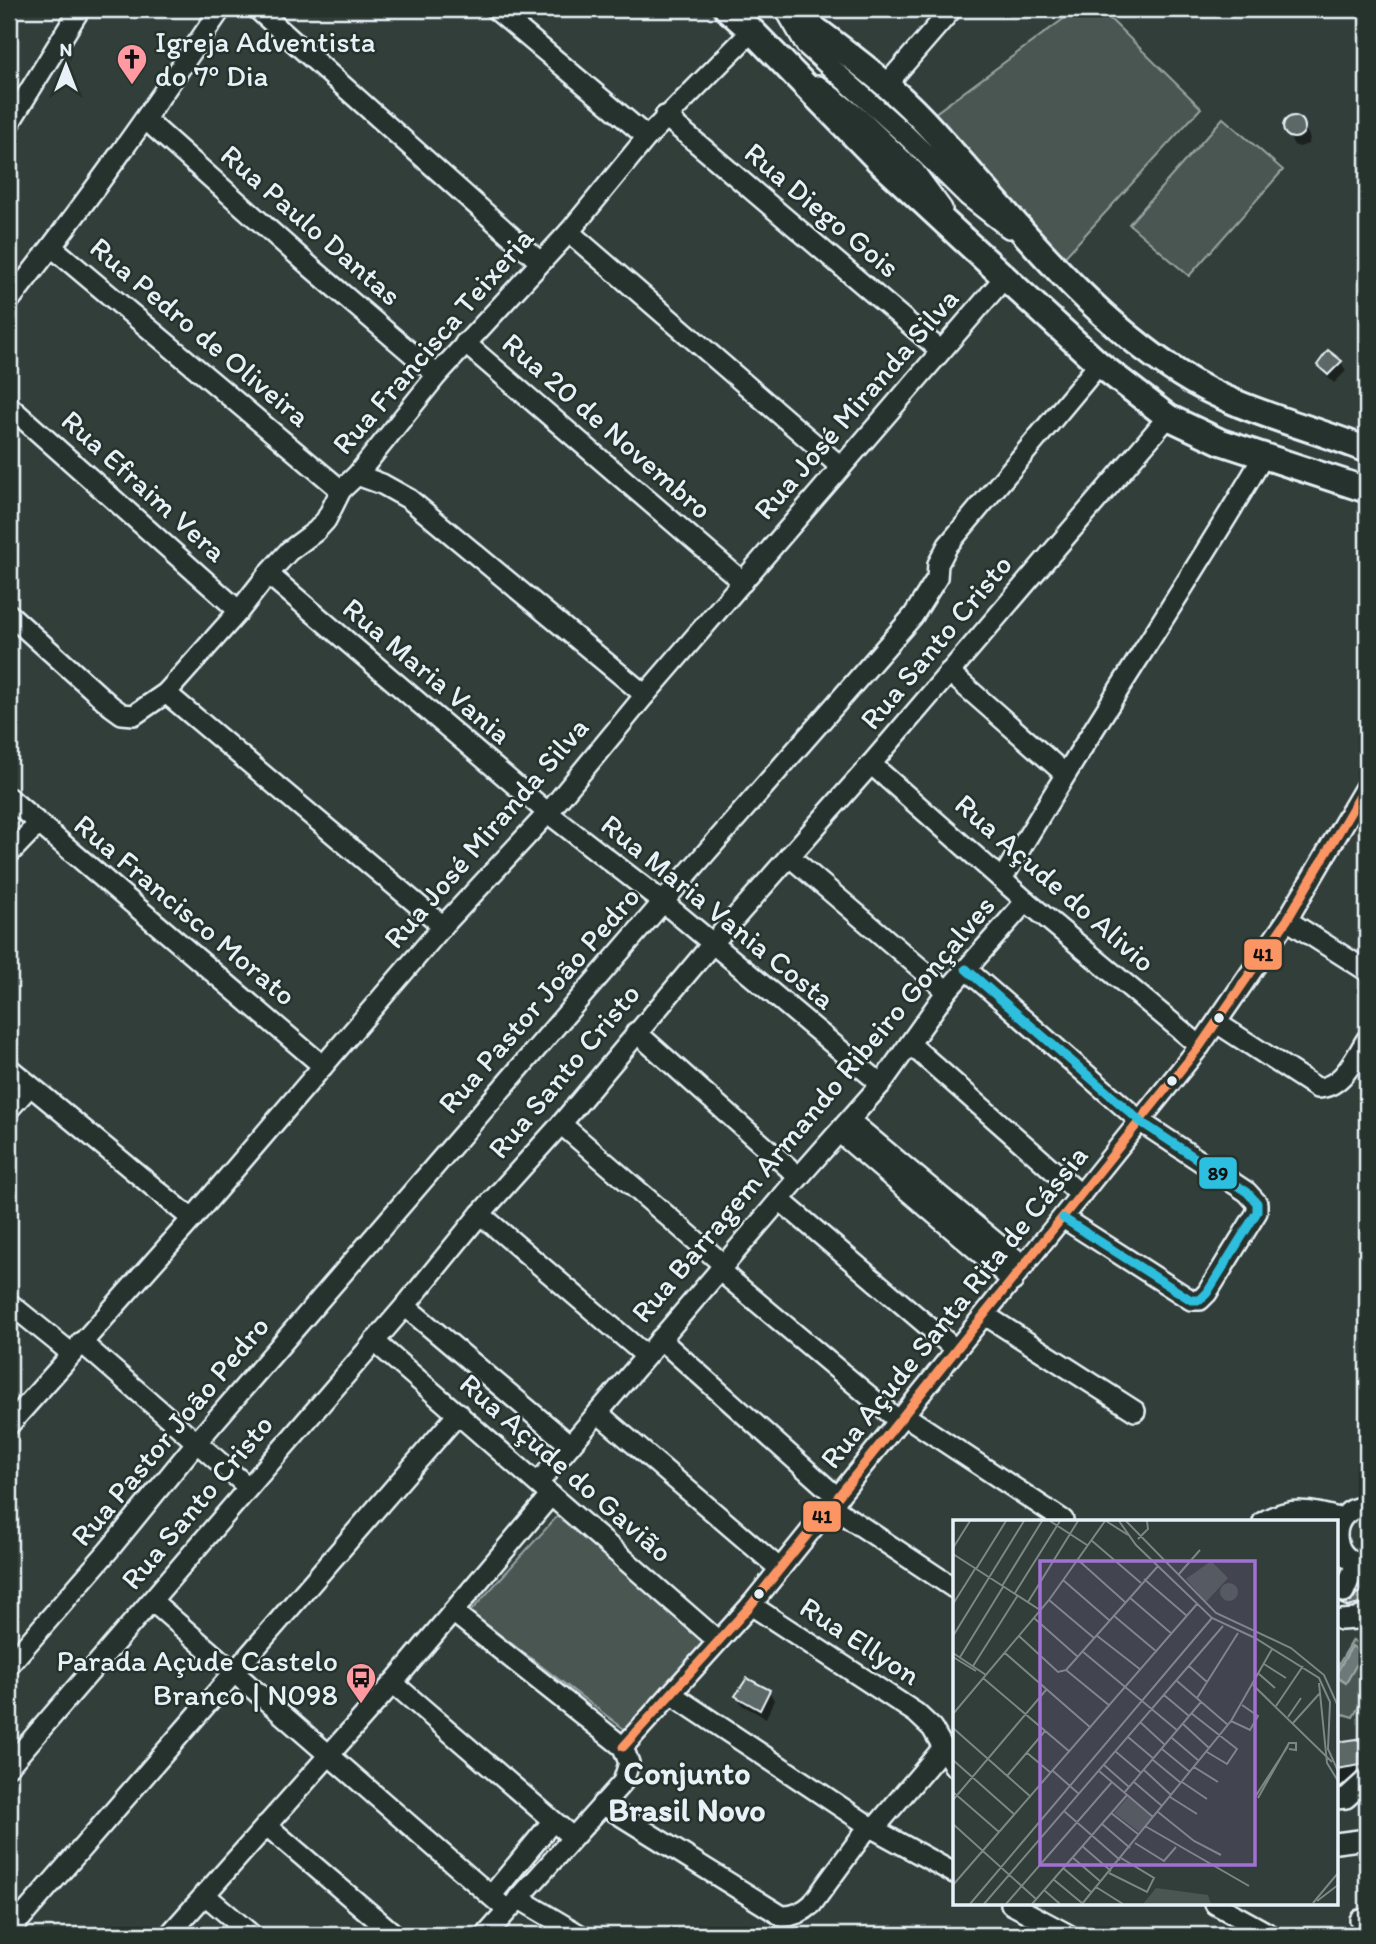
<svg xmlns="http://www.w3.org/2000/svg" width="1376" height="1944" font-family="Itim,sans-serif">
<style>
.green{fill:#495651;stroke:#98a4a4;stroke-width:2}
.water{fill:#6d7978;stroke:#9ea9ab;stroke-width:2}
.shadow{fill:#0007}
.building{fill:#5c6865;stroke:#e8f1f8;stroke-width:2}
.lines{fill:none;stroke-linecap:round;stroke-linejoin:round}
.minor-casing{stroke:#e8f1f8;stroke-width:24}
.major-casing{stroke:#e8f1f8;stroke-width:30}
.minor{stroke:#26332d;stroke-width:19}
.major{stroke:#26332d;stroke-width:24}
.bus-1-casing{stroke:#26332d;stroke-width:14}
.bus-2-casing{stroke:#26332d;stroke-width:14}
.bus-1{stroke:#fb9564;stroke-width:9}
.bus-2{stroke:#2dbfdf;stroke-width:9}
.bus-dot{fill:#e8f1f8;stroke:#26332d;stroke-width:2.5}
.labels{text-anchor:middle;stroke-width:5;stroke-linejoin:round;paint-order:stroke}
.poi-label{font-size:30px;fill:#e8f1f8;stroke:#26332d;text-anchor:start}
.street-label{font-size:30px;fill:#e8f1f8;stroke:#26332d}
.neighbourhood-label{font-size:32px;font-weight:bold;fill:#e8f1f8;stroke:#26332d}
.inset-road{fill:none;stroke:#7b8685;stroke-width:2}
.view{fill:#a171d3;fill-opacity:0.15;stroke:#a171d3;stroke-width:3.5}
.inset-edge{fill:none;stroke:#e8f1f8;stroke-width:3.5}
.line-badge{stroke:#26332d;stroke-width:2.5}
.pale-badge-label{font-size:19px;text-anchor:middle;font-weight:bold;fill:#111}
</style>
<rect width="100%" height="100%" fill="#323e39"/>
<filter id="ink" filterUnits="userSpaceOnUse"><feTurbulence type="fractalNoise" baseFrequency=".0143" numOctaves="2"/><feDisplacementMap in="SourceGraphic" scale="14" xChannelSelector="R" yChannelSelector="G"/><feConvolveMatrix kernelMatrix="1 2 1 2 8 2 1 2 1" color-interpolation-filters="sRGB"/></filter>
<g filter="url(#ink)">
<g class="green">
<path d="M1077,9h23l101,99 -139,152 -128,-146z"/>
<path d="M1223,118l60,52 -94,106 -60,-52z"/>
<path d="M563,1510l148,127 -83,95 -158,-120z"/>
<path d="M1353,1640l14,9v43l-14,25 -10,-3 -7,12v-57z"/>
</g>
<path class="water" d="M1352,1646l11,7 -17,30 -10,-6v-3z"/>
<g class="shadow">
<path d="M1294,118l6,2 10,18 -2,6 -9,3 -5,-2 -9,-16 1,-6z"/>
<path d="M1341,362l5,9 -12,12 -10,-9 -5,-9z"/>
<path d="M1367,1594v19l-20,-1 -4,-7 9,-1 6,-9z"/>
<path d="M769,1691l5,9 -8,18 -24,-13 -5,-9z"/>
<path d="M1363,1740l4,7v48l-31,5v-56z"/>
</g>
<g class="building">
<circle cx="1294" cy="127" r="11"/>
<path d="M1328,350l14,11 -14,14 -11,-10z"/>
<path d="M1367,1592v10l-19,5 -9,-4 12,-1 6,-9z"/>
<path d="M747,1678l23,12 -10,20 -25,-14z"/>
<path d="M1364,1738l2,14 -6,1 1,12 -25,4v-27z"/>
</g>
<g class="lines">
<g class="minor-casing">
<g id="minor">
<path d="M257,9l283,253"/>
<path d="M495,9l152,128"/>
<path d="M785,9l21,36 101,91 61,60 41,32"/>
<path d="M887,84l65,-75"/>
<path d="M818,86l42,33 54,52 28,38"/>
<path d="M665,116l275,234"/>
<path d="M146,120l167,149 124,106"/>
<path d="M9,124l71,-115"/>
<path d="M569,232l272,235"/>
<path d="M52,247l289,243"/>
<path d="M9,301c75,-94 144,-193 212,-292"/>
<path d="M465,343l278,239"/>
<path d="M9,406l230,205"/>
<path d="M357,475l25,9 27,15 236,196"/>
<path d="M268,574l280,239 115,89 218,182"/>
<path d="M9,614l102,92 11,8 12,1 32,-22 73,-82 29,-37 21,-23 27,-20 10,-11 15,-30 16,-15 80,-100 132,-143 78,-95 105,-106"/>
<path d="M949,672l115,101"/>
<path d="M166,693l277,233"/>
<path d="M871,764l155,137 174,145"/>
<path d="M9,798l314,268"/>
<path d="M9,854l29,-30"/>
<path d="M789,856l158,135"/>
<path d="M1003,878c83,-142 176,-279 260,-421"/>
<path d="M1287,920l80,51"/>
<path d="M966,969l175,153 106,70 10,11v9l-50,81 -7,7h-9l-128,-82"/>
<path d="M1217,1023l100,65c26,0 38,-31 50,-49"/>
<path d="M636,1032l163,145"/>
<path d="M910,1044l171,151"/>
<path d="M9,1068l183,151"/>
<path d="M9,1109l21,-23"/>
<path d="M850,1121l174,145"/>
<path d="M561,1124l163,141"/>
<path d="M840,1133l173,148"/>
<path d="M780,1200l175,149"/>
<path d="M480,1214l165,141"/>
<path d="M719,1270l180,151"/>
<path d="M9,1303l62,50"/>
<path d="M405,1306l165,139"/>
<path d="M985,1315l150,96"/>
<path d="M660,1339l178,159"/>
<path d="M374,1341l343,299"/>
<path d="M81,1342l167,145"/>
<path d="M598,1413l182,156"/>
<path d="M904,1415l159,105"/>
<path d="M9,1425l183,-206 251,-293 105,-113 97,-118 360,-418"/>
<path d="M538,1483l261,-306 82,-93 66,-93 79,-90"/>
<path d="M1367,1506c-40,2 -40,56 0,59"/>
<path d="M832,1507l122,81"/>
<path d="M1263,1522c26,-16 51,-12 78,-3"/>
<path d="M1344,1592l12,-28"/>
<path d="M152,1601l355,309"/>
<path d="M751,1605l165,108 16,15 22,38"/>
<path d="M453,1612l170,135 6,16 -6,19 -137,153"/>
<path d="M1341,1620l15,-1 11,-5"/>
<path d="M9,1665l99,-114 88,-108 467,-541 250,-286 24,-38 1,-14 10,-19 151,-181"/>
<path d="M393,1683l179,154"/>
<path d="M671,1694l203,135 80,44"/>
<path d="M623,1747l128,-142 449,-559 87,-126 80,-136"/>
<path d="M9,1766l396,-460 75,-92 81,-90 151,-180 159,-180 297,-347"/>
<path d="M1336,1799l10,-1 21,-19"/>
<path d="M602,1804l180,112c12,1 21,-4 30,-12l57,-78"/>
<path d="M266,1825l129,110"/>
<path d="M874,1829l68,-80"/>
<path d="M1336,1843l31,-4"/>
<path d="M204,1894l48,41"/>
<path d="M491,1896l61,-74"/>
<path d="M518,1898l62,37"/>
<path d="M1011,1904l58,31"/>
<path d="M1215,1904l56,31"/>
<path d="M1360,1920l7,-1"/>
<path d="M9,1932l450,-519"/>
<path d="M169,1935l224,-252 158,-188"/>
</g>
</g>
<g class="major-casing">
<g id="major">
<path d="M727,9l25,22 127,130 84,78 136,125 69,53 53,25 146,48"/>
<path d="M789,9c46,36 95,69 135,112 82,88 154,187 256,253 57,37 126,51 187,76"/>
</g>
</g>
<use href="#minor" class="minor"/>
<use href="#major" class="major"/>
<g class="bus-1-casing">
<path id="bus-1" d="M623,1747l128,-142 449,-559 87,-126 80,-136"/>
</g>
<g class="bus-2-casing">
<path id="bus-2" d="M966,969l175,153 106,70 10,11v9l-50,81 -7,7h-9l-128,-82"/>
</g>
<use href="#bus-1" class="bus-1"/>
<use href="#bus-2" class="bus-2"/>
</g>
</g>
<defs>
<g id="church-pin" transform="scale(1.575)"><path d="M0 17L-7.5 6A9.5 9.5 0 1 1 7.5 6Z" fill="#ff9aa2" stroke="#26332d"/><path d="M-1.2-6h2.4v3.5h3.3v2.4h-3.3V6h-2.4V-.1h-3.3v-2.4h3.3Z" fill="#111"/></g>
<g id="bus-pin" transform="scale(1.575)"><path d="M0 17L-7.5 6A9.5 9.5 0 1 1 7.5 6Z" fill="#ff9aa2" stroke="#26332d"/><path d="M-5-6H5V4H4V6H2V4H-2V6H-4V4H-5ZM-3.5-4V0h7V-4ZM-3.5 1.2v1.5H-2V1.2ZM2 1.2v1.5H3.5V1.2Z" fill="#111"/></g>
</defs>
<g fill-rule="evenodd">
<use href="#church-pin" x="132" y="59"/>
<use href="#bus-pin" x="361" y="1678"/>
</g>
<g class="bus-dot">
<circle cx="1219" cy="1018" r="6"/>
<circle cx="1172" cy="1081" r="6"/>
<circle cx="759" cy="1594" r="6"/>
</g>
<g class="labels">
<g class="poi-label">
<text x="155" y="52">Igreja Adventista<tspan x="155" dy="34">do 7º Dia</tspan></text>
<text x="338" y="1671" text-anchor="end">Parada Açude Castelo<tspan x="338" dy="34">Branco | N098</tspan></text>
</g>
<g class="street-label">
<text transform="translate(822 210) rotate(40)" y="10">Rua Diego Gois</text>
<text transform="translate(311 225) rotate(41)" y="10">Rua Paulo Dantas</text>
<text transform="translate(200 332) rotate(40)" y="10">Rua Pedro de Oliveira</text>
<text transform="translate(433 341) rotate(-49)" y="10">Rua Francisca Teixeria</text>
<text transform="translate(856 404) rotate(-49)" y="10">Rua José Miranda Silva</text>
<text transform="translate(607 426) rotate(41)" y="10">Rua 20 de Novembro</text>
<text transform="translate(144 486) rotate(42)" y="10">Rua Efraim Vera</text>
<text transform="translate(936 642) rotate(-50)" y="10">Rua Santo Cristo</text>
<text transform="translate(427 671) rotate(40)" y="10">Rua Maria Vania</text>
<text transform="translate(486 833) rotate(-49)" y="10">Rua José Miranda Silva</text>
<text transform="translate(1055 883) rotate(41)" y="10">Rua Açude do Alivio</text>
<text transform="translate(185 910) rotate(40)" y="10">Rua Francisco Morato</text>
<text transform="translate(718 912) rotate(39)" y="10">Rua Maria Vania Costa</text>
<text transform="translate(539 1000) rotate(-49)" y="10">Rua Pastor João Pedro</text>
<text transform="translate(564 1071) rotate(-50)" y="10">Rua Santo Cristo</text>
<text transform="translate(813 1109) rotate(-50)" y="10">Rua Barragem Armando Ribeiro Gonçalves</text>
<text transform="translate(954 1307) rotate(-51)" y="10">Rua Açude Santa Rita de Cássia</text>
<text transform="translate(170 1431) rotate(-50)" y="10">Rua Pastor João Pedro</text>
<text transform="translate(566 1468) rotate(41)" y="10">Rua Açude do Gavião</text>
<text transform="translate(197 1502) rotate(-50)" y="10">Rua Santo Cristo</text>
<text transform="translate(860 1641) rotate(33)" y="10">Rua Ellyon</text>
</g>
<g class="neighbourhood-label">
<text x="687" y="1784">Conjunto<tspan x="687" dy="37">Brasil Novo</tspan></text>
</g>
</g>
<g transform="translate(953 1520)">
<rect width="385" height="385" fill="#323e39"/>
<path d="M258,41l17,17 -22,24 -20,-23zM267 72a9 9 0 1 1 18 0a9 9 0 1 1-18 0ZM175,277l24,20 -13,15 -25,-19zM203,368l52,7 3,9h-68z" fill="#495651"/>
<path class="inset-road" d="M97,1l37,24M153,1l22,14M166,1l17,24 76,73 43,20 64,40 11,24 -2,47 10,22M173,1l90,92 75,35 33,27 13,29 1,49M185,19l10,-10 -1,-8M138,20l50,43M0,28l17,-27M0,34l87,56M124,39l48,43M23,49l30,-48M226,54l21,-24M191,59l43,37M110,60l46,40M49,66l40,-65M62,73l45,-72M176,77l43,37M96,80l45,38M75,82l50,-81M0,84l22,-35M160,95l44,37M81,98l44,39M143,115l45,35M0,116l71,-115M66,116l39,36 8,-2M129,131l96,80M0,133l33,22M52,133l86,75M0,137l23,14M7,137l43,-70M311,144l22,14M20,146l45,-71M236,146l18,16M113,150l92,-104M113,150l44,36M306,154l16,14M30,158l87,74M224,161l51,44M366,163l8,80 11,18M300,165l79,77M211,175l25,21M244,178l41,-65M323,186l27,-40M238,193l46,36 -10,15 -20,-12M0,194l96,-114 56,-79M335,197l13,-19M278,201l19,9 8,-14 -16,-11M187,202l25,23M340,203l27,-30M230,204l26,24M0,208l78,69M175,217l26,22M219,218l27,23M209,229l28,23M162,231l26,22M73,232l25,21M0,240l62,55M200,240l28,23M151,245l25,22M241,247l24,15M191,250l27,25M100,251l26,23M146,251l54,46M54,256l38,-45M181,262l28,24M229,262l25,17M0,272l46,40M171,273l77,-91M217,277l27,17M302,277l33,-51M305,278l31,-55h7v7l-7,-1M0,280l93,-110M111,291l56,49M205,292l36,29 27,14M158,293l27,21M0,304l83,75M149,304l28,24M192,306l104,60M182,323l29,18 12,-14M129,326l29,25M119,337l29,25M110,348l28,24M156,353l38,19 7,-14 -33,-20M100,359l29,24M0,365l244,-281M143,367l27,17M91,370l16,14M364,381l21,-16M360,383l25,-30M17,384l242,-286M31,384l239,-278M53,384l106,-122M79,384l95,-109M129,384l149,-183 41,-72"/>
<path class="view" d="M87,41h215v304h-215z"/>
<rect width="385" height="385" class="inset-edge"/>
</g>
<g class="line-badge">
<rect x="1243" y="938" width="40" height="33" rx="7" fill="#fb9564"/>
<rect x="1198" y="1156" width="40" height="34" rx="7" fill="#2dbfdf"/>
<rect x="802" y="1500" width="40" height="33" rx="7" fill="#fb9564"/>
</g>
<g class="pale-badge-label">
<text x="1263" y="961">41</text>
<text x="1218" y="1180">89</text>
<text x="822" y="1523">41</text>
</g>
<rect width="1376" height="1944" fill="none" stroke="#26332d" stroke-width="35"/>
<rect x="18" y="18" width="1341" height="1909" fill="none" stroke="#e8f1f8" stroke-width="2.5" filter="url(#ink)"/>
<g transform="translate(66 66)" stroke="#26332d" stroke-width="5" paint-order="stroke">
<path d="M0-5L12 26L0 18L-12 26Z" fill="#e8f1f8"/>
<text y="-10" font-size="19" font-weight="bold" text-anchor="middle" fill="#e8f1f8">N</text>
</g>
</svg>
